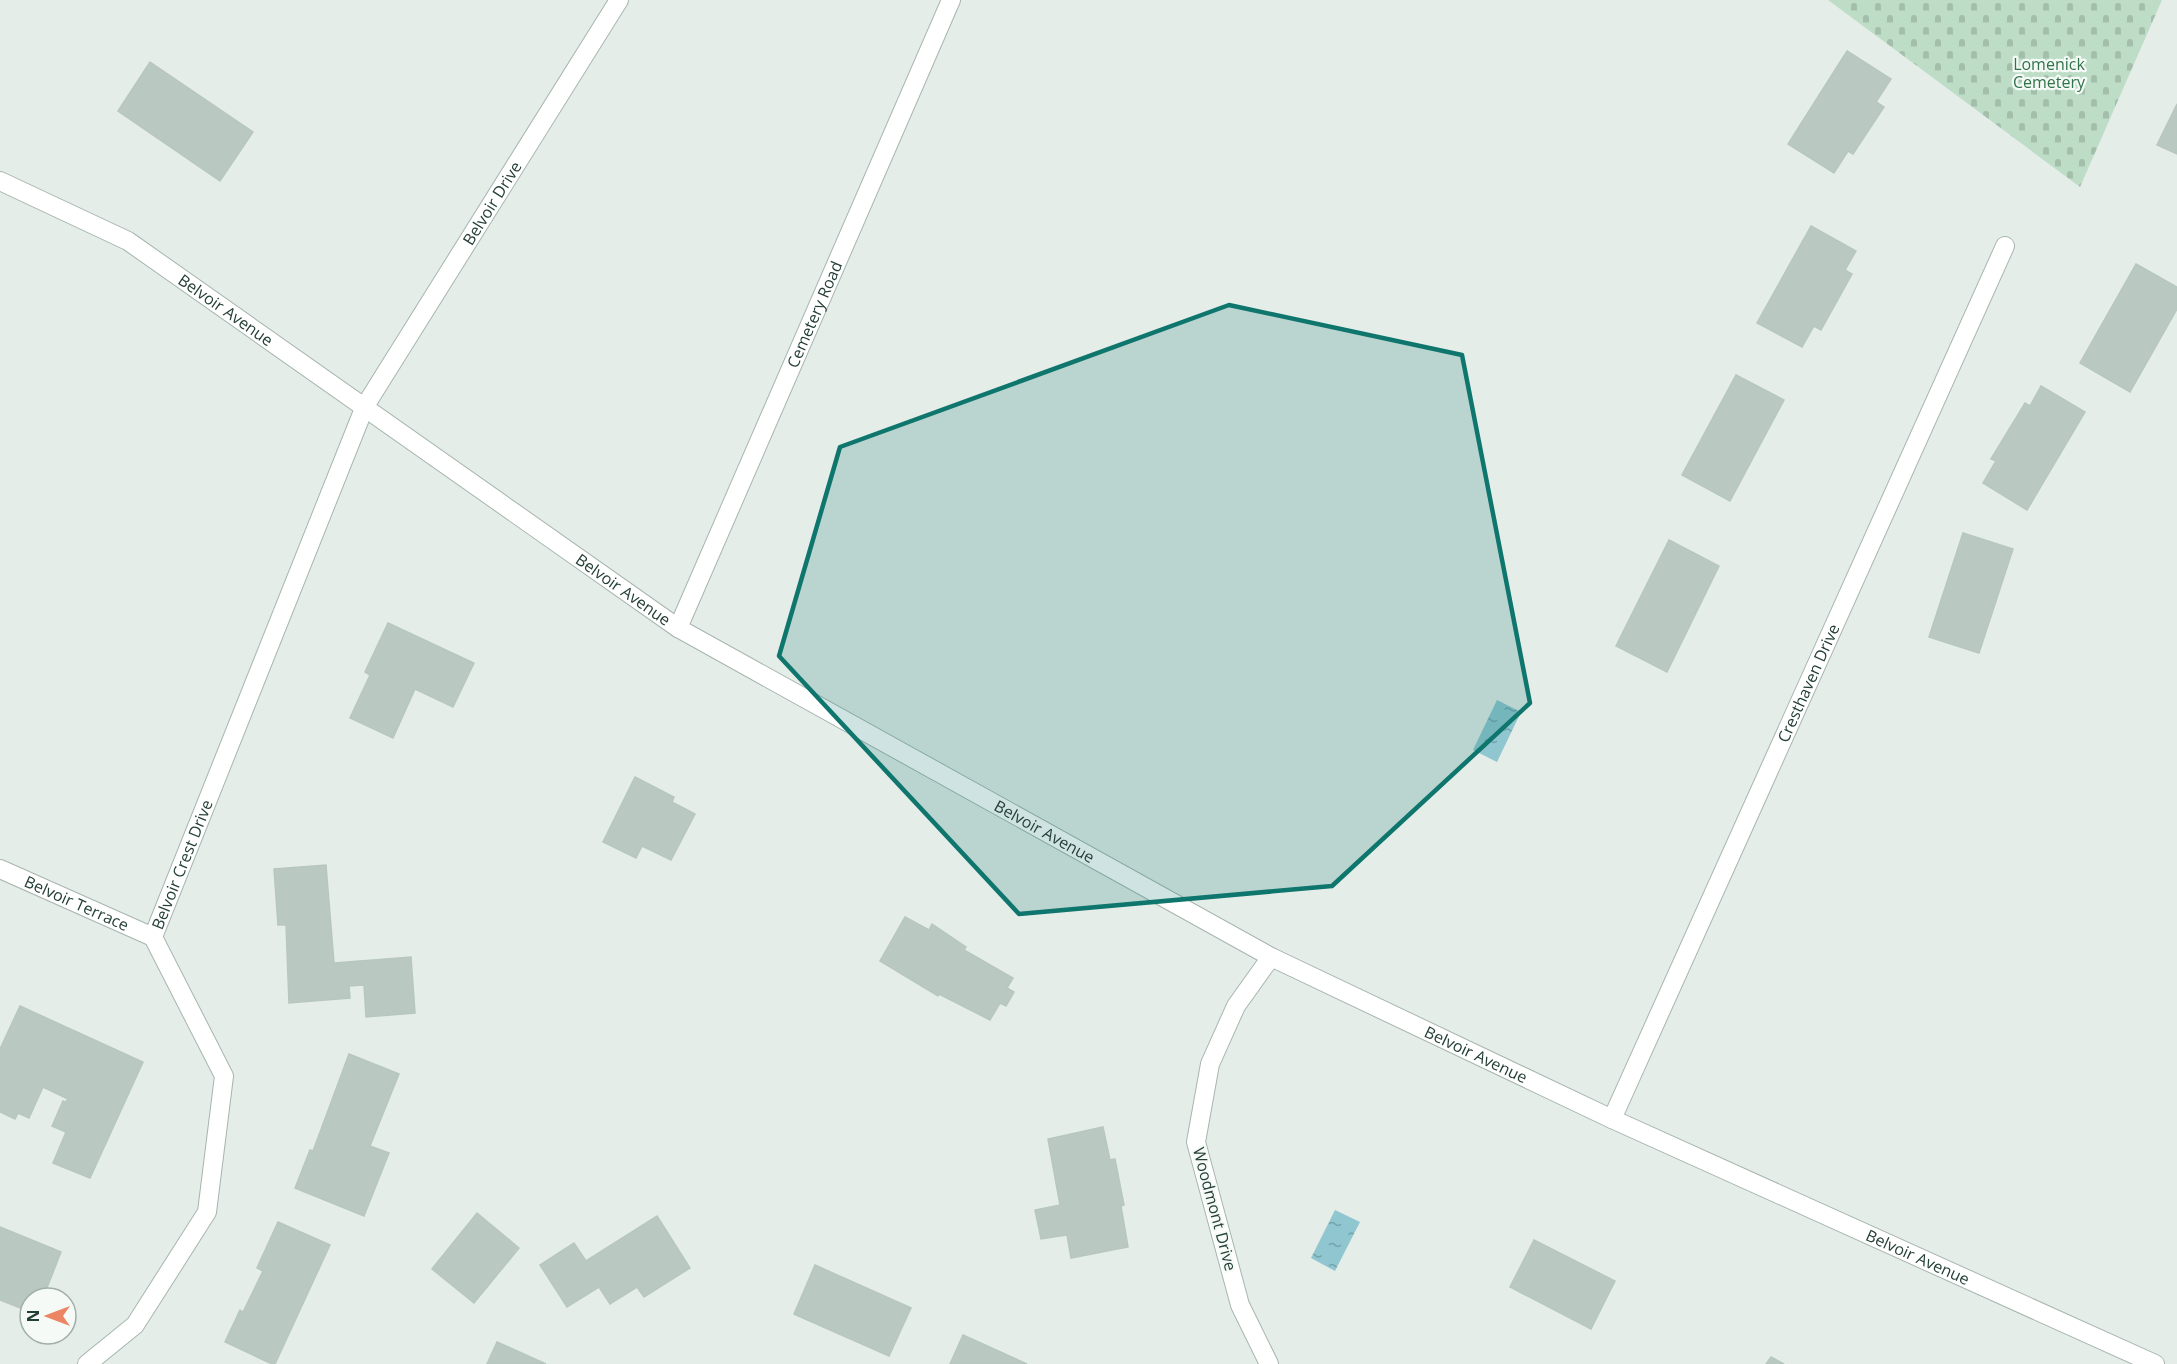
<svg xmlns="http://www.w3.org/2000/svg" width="2177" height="1364" font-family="'Open Sans',sans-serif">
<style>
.cemetery{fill:url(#cemetery-stones)}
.water{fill:url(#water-ripples)}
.building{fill:#bac8c2;stroke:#b7c7c0;stroke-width:1.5}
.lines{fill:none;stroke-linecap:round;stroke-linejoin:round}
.minor-casing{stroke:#a7b5b0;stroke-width:20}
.minor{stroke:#fff;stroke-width:18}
.marked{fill:#0f766e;fill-opacity:0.2;stroke:#0f766e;stroke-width:4.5;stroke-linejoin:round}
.labels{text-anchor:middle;stroke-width:4.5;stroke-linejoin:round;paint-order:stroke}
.park-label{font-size:16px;fill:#30744a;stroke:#f5faf7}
.street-label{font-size:16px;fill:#243f37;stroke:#f5faf7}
</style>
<defs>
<pattern id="cemetery-stones" width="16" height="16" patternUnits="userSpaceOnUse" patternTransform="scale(1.5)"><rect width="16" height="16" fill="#beddc7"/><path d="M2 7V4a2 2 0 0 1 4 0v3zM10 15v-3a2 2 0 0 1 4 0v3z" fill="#a3bfac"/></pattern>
<pattern id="water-ripples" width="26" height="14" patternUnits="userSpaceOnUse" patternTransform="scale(1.5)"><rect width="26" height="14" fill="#8fc6d0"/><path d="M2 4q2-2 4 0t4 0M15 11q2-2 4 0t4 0" fill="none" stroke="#75a2aa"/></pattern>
</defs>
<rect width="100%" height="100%" fill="#e5ede9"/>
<path class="cemetery" d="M1828,0h334l-82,187z"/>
<g class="water">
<path d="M1497,700l24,12 -24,50 -24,-12z"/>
<path d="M1335,1210l25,12 -25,49 -24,-13z"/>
</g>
<g class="building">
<path d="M1847,51l44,28 -15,23 8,5 -31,47 -5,-3 -14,22 -46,-29z"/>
<path d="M150,62l103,70 -33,49 -102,-70z"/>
<path d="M2177,104v50l-20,-9z"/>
<path d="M1811,226l45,25 -11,19 7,4 -31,56 -7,-4 -12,21 -45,-24z"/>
<path d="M2136,264l41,23v22l-47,83 -50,-29z"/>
<path d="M1736,375l48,25 -54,101 -48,-26z"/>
<path d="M2041,386l44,26 -58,98 -44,-27 13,-22 -5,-2 34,-56 5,3z"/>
<path d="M1963,533l50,16 -34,104 -50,-16z"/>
<path d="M1669,540l50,26 -52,106 -51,-26z"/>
<path d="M388,623l86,40 -21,44 -38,-18 -22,49 -43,-20 20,-43 -5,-3z"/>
<path d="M635,777l39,20 -2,5 23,12 -24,46 -29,-14 -6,12 -33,-16z"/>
<path d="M326,865l8,98 77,-6 4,56 -49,4 -2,-32 -15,1 1,12 -61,5 -3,-78h-8l-4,-56z"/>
<path d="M905,917l24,13 3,-6 34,23 -2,3 49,28 -6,10 7,4 -8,14 -6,-3 -10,17 -51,-26 -1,2 -58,-35z"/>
<path d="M20,1006l123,56 -53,116 -37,-15 13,-31 -14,-6 11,-25 3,1 2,-3 -25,-12 -14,31 -11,-5 -3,6 -15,-7v-63z"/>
<path d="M349,1054l50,20 -29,72 19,7 -25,63 -69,-28 15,-38 3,1z"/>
<path d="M1103,1127l7,33 5,-1 9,46 -3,1 7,41 -57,11 -4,-23 -26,4 -6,-29 25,-5 -12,-66z"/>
<path d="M477,1213l42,35 -45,55 -42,-34z"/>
<path d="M657,1216l33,52 -46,29 -7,-10 -27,17 -11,-17 -32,20 -27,-42 34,-22 12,18z"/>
<path d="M278,1222l52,23 -55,119h-3l-47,-22 15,-32 3,2 20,-41 -6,-3z"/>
<path d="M0,1227l61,25 -18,46h-13v14l-30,-12z"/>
<path d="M1534,1240l81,41 -24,48 -81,-42z"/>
<path d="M815,1265l96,43 -22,48 -95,-42z"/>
<path d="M963,1335l64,29h-77z"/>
<path d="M497,1342l49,22h-59z"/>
<path d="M1771,1357l13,7h-18z"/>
</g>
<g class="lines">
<g class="minor-casing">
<g id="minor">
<path id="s1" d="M0,181l128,60 550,387 593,329 341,162 543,245"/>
<path id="s2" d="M678,628l273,-628"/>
<path id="s3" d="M0,869l153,68"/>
<path id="s4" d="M1612,1119l393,-873"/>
<path id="s5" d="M87,1364l48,-39 72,-113 17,-136 -71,-139 212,-531 254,-406"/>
<path d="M1269,1364l-29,-59 -44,-163 14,-78 26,-58 35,-49"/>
</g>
</g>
<use href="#minor" class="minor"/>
</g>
<path class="marked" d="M1229,305l233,50 68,348 -198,183 -313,28 -240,-258 61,-209z"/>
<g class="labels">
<g class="park-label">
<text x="2049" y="70">Lomenick<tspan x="2049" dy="18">Cemetery</tspan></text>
</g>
<g class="street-label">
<text dy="6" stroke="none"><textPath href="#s5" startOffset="1300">Belvoir Drive</textPath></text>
<text dy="6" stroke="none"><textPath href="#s1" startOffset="261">Belvoir Avenue</textPath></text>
<text dy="6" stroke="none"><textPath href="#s2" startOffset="342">Cemetery Road</textPath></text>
<text dy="6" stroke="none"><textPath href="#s1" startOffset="747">Belvoir Avenue</textPath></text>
<text dy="6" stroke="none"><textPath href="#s4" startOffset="478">Cresthaven Drive</textPath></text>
<text dy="6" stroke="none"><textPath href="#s1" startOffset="1233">Belvoir Avenue</textPath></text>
<text dy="6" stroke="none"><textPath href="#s5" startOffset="567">Belvoir Crest Drive</textPath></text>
<text dy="6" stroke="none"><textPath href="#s3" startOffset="84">Belvoir Terrace</textPath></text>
<text dy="6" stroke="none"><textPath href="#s1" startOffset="1719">Belvoir Avenue</textPath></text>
<text transform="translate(1215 1209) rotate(75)" y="6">Woodmont Drive</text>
<text dy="6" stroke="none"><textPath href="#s1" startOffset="2205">Belvoir Avenue</textPath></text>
</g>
</g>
<g transform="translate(48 1316) rotate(270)"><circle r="28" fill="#f5faf7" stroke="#a1afaa" stroke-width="1.5"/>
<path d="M0-4.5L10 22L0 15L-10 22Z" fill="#ec8563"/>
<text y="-9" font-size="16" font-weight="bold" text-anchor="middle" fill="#243f37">N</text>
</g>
</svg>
